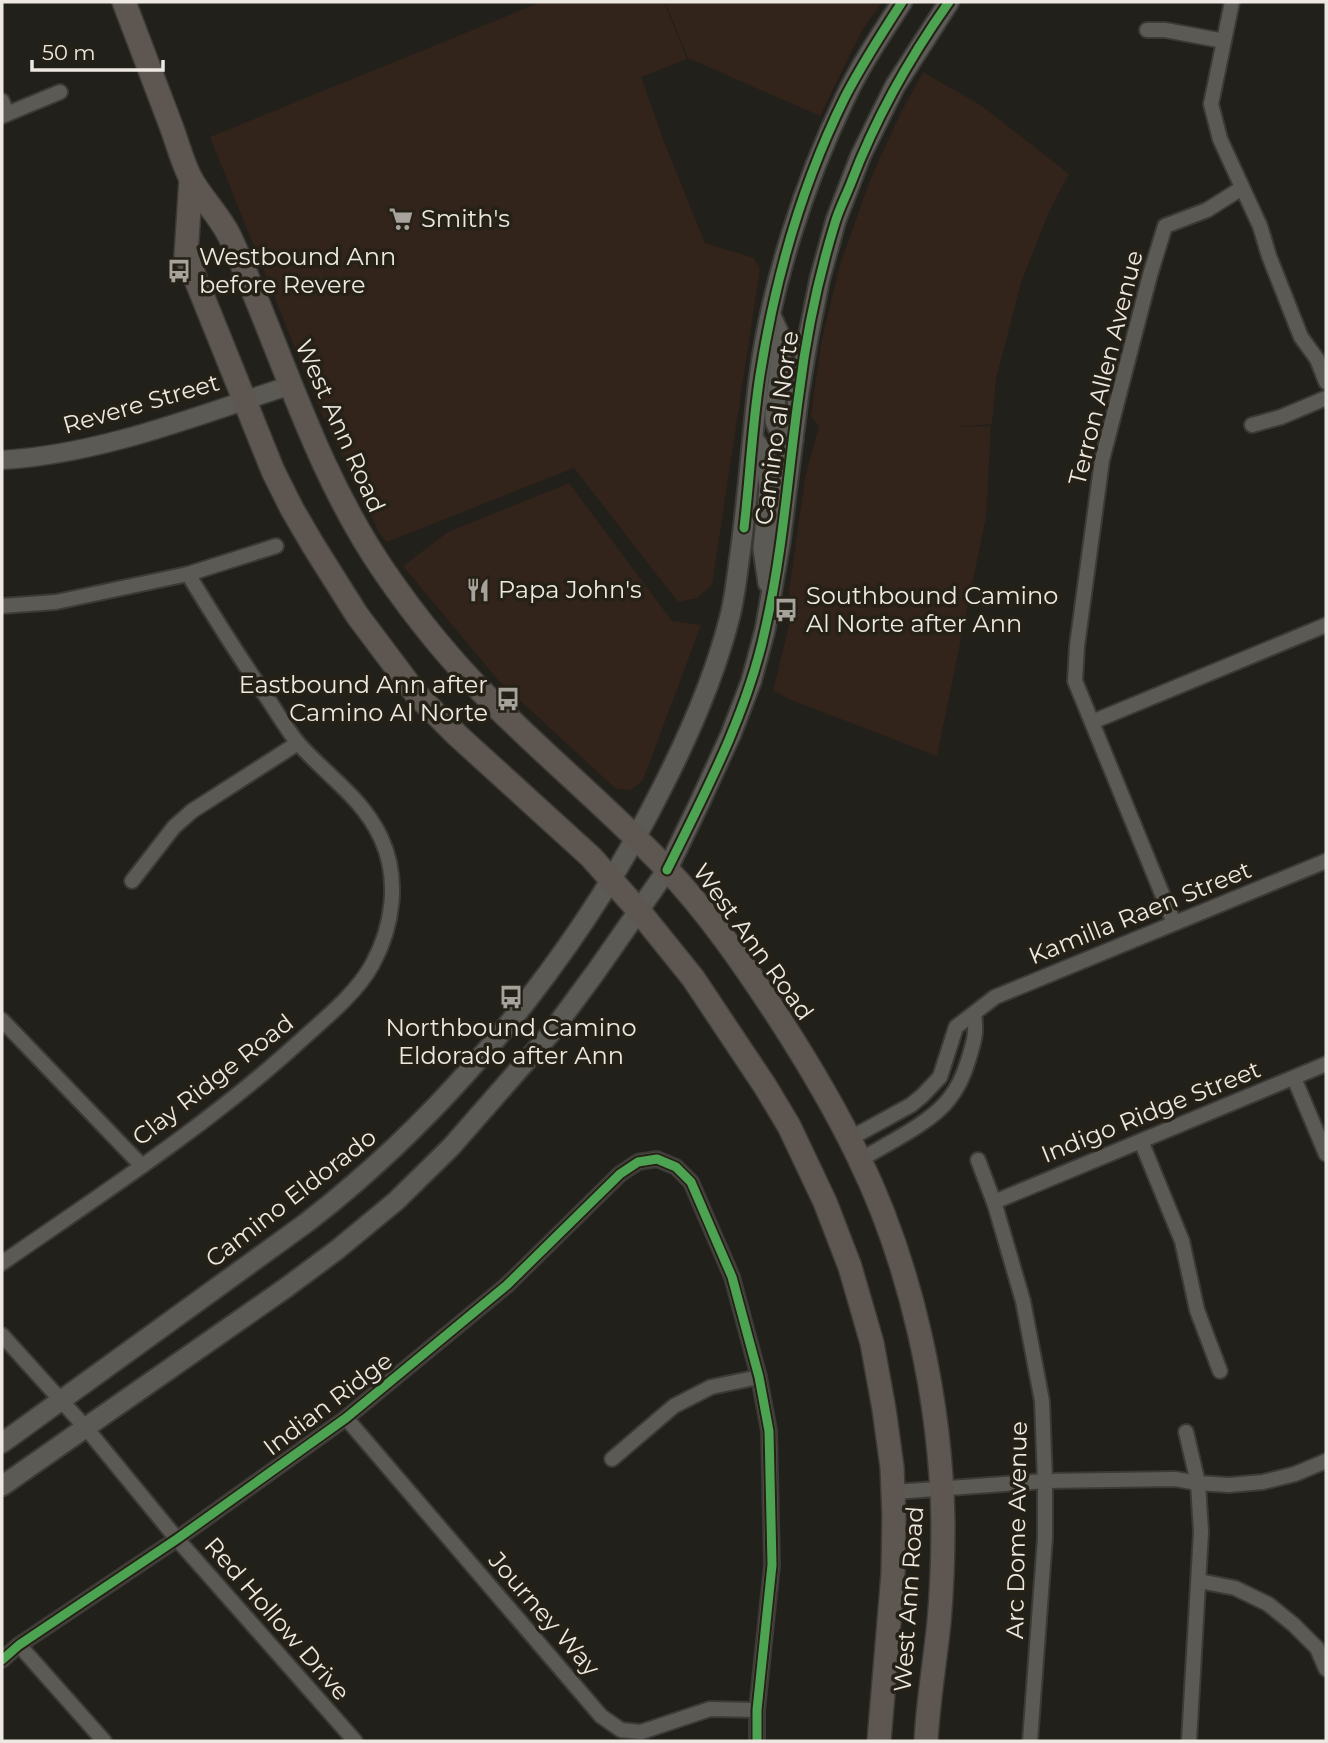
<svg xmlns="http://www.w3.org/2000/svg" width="1328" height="1743" font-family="Montserrat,sans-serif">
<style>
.commercial{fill:#32231b}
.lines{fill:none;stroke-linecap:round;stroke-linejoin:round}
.minor-casing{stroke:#3c3a36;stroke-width:18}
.tertiary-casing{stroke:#3c3a36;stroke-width:21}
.secondary-casing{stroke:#3c3a36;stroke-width:23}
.primary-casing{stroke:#3c3a36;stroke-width:26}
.minor{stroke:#5c5a55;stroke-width:14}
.tertiary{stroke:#5c5a55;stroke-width:18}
.secondary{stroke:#5c5a55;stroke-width:19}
.primary{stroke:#5e5751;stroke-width:23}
.cycleway-casing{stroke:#262116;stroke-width:13}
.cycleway{stroke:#4ca352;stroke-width:9}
.labels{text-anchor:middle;stroke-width:7;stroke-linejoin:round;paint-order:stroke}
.poi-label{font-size:24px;fill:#ede9e2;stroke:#262116;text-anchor:start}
.street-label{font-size:24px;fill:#ede9e2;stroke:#262116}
</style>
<rect width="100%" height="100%" fill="#22201a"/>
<g class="commercial">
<path d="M541,2h123l23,57 -46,18 22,62 42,104 49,15 6,11 -48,316 -15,13 -19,4 -104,-134 -187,74 -8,-9 -60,-125 -109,-271z"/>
<path d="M665,2h217l-21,30 -41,84 -132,-58z"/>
<path d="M923,72l59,34 87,68 -21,40 -27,69 -25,96 -4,45 -39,3 38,-1 -5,91 -49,239 -143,-55 -21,-10 19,-77 -3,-24 16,-112 14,-52 -8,-9 2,-18 9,-60 18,-74 30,-85 31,-68z"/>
<path d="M569,483l103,138 29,4 -58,155 -12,10 -15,-1 -119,-110 -94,-113 45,-34z"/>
</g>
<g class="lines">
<g class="minor-casing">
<g id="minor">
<path d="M1232,2l-21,102 9,35 40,87 9,30 32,81 16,22 9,23"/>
<path d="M1147,30h18l59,11"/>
<path d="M2,101l5,13"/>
<path d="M2,116l58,-24"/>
<path d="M1252,425l29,-8 45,-19"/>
<path d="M2,606l54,-4 132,-28 88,-28"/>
<path d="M1092,722l234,-97"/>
<path d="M132,881l42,-54 18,-16 106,-68"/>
<path d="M1174,923l-99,-242 2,-35 25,-186 48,-185 15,-49 42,-16 35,-22"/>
<path d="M2,1020l140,146"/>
<path d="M1294,1078l32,76"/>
<path d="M849,1139l62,-34 11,-9 18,-19 16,-50 39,-30 331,-136"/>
<path d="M1141,1141l41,100 15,69 23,61"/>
<path d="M860,1160c26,-16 71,-37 89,-61 9,-11 15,-25 19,-38 6,-20 9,-27 6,-47"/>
<path d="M978,1160l17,45 28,96 19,100 3,80v57l-15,203"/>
<path d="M994,1202l332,-138"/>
<path d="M2,1263c101,-70 206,-138 297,-221 24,-22 57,-48 73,-77 21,-38 28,-86 9,-127 -19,-41 -54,-62 -83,-95 -11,-13 -20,-29 -30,-44 -28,-41 -54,-82 -80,-125"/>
<path d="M2,1335l84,93 91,111 178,202"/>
<path d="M346,1418l255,298 20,14 20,2 69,-23 47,1"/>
<path d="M1186,1432l12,51 3,49 -12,209"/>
<path d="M612,1459l62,-53 37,-19 48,-10"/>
<path d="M894,1492l151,-11 130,-2 23,4 31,2 34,-3 32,-8 31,-13"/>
<path d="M1199,1581l36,7 33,16 26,21 23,23 9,21"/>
<path d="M19,1645l85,96"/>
<path d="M2,1660l17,-15 158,-106 169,-121 161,-133 113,-111 18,-12 19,-3 19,8 15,15 41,95 27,100 10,54 3,134 -15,145v31"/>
</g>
</g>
<g class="tertiary-casing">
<path id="tertiary" d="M2,460c100,-6 194,-44 289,-75"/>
</g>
<g class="secondary-casing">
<g id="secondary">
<path d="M771,316l12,26 -8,64v15l4,9 14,10"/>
<path d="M753,439l12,15 4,34 -6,61 5,34"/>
<path d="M2,1443l304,-220c17,-13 33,-26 49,-40 123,-106 236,-252 308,-397 28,-55 52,-110 67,-170 5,-20 7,-41 10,-62 8,-58 12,-117 19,-175 12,-94 45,-196 86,-281 16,-34 37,-65 57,-96"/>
<path d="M2,1486l285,-199 51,-38 58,-48 55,-54 99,-113 45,-61 72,-103 31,-64 33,-72 20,-52 14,-52 15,-87 19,-151 9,-54 12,-60 16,-58 25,-65 34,-69 54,-84"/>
</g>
</g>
<g class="primary-casing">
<g id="primary">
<path d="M124,2c15,40 31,81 46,121 7,18 12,39 21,56 11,20 29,37 39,58 51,112 84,232 154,334 32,47 68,91 108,131 56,56 117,107 173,165 43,45 80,99 114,151 29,45 56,90 79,138 54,110 83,245 85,367 0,33 -1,66 -4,99 -4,40 -11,79 -13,119"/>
<path d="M191,179l-5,76 87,216 19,38 21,36 44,70 60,80 40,40 134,122 48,54 54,67 72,108 24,40 36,76 25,65 22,76 12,66 8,58 2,49 -1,58 -14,167"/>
</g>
</g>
<use href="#minor" class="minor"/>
<use href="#tertiary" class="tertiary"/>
<use href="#secondary" class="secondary"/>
<use href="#primary" class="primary"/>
<g class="cycleway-casing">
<g id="cycleway">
<path d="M744,528c6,-51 8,-102 16,-153 15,-96 42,-191 85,-278 17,-33 37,-64 57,-95"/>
<path d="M667,870c38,-77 80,-156 98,-240 18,-78 23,-158 34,-236 7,-58 19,-116 36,-171 4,-14 11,-27 16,-40 25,-66 57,-123 98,-181"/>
<path d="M2,1660l17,-15 158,-106 169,-121 161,-133 113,-111 18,-12 19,-3 19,8 15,15 41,95 27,100 10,54 3,134 -15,145v31"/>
</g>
</g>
<use href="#cycleway" class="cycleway"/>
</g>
<defs>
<g id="supermarket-bare" transform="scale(1.89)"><path d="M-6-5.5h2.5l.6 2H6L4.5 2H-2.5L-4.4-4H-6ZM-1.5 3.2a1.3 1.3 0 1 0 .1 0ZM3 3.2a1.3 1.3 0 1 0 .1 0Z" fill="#a6a39c" stroke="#262116" stroke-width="2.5" paint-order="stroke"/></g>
<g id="bus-bare" transform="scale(1.89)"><path d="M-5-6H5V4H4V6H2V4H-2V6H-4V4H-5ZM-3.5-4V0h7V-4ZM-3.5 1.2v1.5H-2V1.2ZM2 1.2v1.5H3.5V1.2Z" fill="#a6a39c" stroke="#262116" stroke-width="2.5" paint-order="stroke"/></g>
<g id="restaurant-bare" transform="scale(1.89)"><path d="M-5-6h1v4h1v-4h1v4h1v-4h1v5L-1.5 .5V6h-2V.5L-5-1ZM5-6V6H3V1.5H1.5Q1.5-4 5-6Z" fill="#a6a39c" stroke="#262116" stroke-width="2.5" paint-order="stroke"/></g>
</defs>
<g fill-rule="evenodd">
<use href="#supermarket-bare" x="401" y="219"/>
<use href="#bus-bare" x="179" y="271"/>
<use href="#restaurant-bare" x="478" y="590"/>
<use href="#bus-bare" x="786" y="610"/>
<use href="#bus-bare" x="508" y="699"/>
<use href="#bus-bare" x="511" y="997"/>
</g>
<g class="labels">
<g class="poi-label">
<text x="421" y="227">Smith's</text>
<text x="199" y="265">Westbound Ann<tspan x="199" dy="28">before Revere</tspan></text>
<text x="498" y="598">Papa John's</text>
<text x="806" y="604">Southbound Camino<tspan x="806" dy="28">Al Norte after Ann</tspan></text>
<text x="488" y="693" text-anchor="end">Eastbound Ann after<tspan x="488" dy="28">Camino Al Norte</tspan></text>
<text x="511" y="1036" text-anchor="middle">Northbound Camino<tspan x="511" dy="28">Eldorado after Ann</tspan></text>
</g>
<g class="street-label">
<text transform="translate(1106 368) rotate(-76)" y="8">Terron Allen Avenue</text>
<text transform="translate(141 404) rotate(-16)" y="8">Revere Street</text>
<text transform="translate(340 426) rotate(66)" y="8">West Ann Road</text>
<text transform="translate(777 428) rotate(-82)" y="8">Camino al Norte</text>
<text transform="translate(1140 913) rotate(-22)" y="8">Kamilla Raen Street</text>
<text transform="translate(753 942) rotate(54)" y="8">West Ann Road</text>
<text transform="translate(213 1080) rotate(-38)" y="8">Clay Ridge Road</text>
<text transform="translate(1151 1112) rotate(-22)" y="8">Indigo Ridge Street</text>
<text transform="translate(291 1198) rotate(-38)" y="8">Camino Eldorado</text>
<text transform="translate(328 1404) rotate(-37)" y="8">Indian Ridge</text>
<text transform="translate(1017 1530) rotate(-89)" y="8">Arc Dome Avenue</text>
<text transform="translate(909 1599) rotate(-86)" y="8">West Ann Road</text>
<text transform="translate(544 1614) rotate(49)" y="8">Journey Way</text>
<text transform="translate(277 1619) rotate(49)" y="8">Red Hollow Drive</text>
</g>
</g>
<rect width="1328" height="1743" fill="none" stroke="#ede9e2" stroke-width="7"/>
<path d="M32 60v10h131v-10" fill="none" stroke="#ede9e2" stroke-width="3.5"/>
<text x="42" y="60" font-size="21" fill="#ede9e2" stroke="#262116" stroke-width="5" paint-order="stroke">50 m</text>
</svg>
